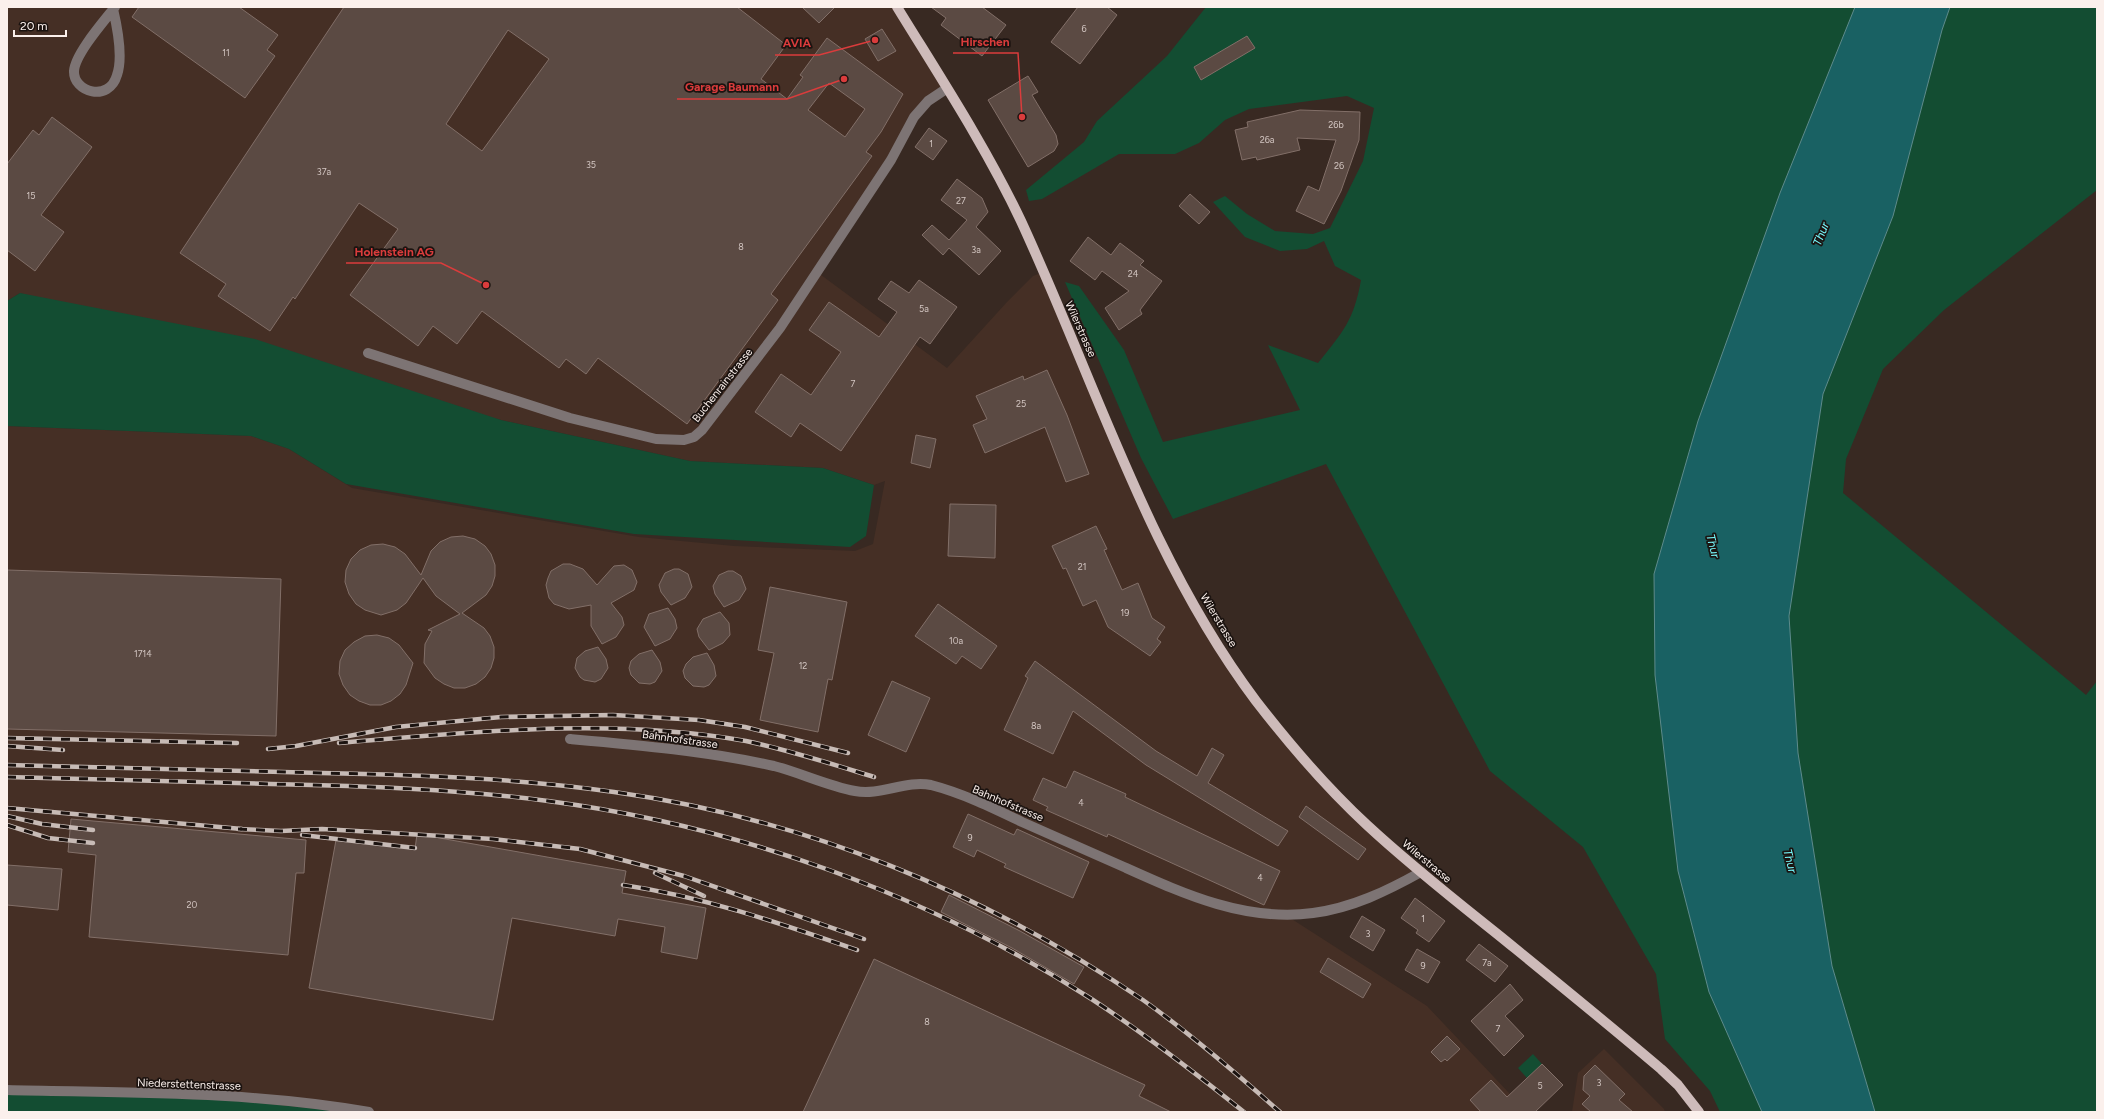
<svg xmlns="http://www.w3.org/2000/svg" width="2104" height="1119" font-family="Figtree,sans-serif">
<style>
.built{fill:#452f25}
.green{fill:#134d32}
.water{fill:#196163;stroke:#5d8c8c}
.building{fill:#5b4a43;stroke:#826f68;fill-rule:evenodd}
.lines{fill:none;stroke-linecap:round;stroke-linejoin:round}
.minor{stroke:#7d7474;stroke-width:10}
.major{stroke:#cebbba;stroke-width:10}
.rail-casing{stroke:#c7bbb6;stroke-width:4.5}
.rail{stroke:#1b1310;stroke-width:3;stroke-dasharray:9;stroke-linecap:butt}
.labels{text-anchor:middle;stroke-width:3.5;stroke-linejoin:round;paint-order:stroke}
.number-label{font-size:9px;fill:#d3c6c2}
.street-label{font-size:11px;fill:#fbf0ec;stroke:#1b1310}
.water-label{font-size:12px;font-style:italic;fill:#77f9fc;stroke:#1b1310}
.leader{fill:none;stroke:#da3c3c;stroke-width:1.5}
.callout-dot{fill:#da3c3c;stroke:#1b1310;stroke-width:1.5}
.callout-label{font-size:12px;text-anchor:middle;font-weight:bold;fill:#da3c3c;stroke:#1b1310;stroke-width:3.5;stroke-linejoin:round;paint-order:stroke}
</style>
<rect width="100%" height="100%" fill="#382922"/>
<g class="built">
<path d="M7,7h890l49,82 -18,12 -111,171 130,96 60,-66 26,-26 10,-4 130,292 81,134 69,82 98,92 -68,32 -69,10 143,92 100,106h-1520v-686l244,10 38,13 63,39 287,49 95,9 121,5 18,-7 12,-63 -11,4 -51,-17 -133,-7 -189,-41 -481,-127 -13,8z"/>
<path d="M1604,1049l60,60 1,3h-93l6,-39z"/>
</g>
<g class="green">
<path d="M1206,7h649l-75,186 -82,228 -44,153 1,101 23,196 31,121 53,120h-42l-10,-21 -45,-52 -9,-65 -73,-127 -93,-76 -164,-307 -153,55 -32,-61 -76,-176 14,4 45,64 39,92 137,-32 -32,-65 50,18c25,-31 36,-43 43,-83l-26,-14 -11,-25 -17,8 -27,2 -35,-14 -32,-35 12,-6 22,18 28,17 38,3 17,-6 33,-67 11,-53 -27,-12 -98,13 -24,11 -26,23 -24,11h-56l-77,45 -13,2 -3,-11 58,-48 13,-21 70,-65z"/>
<path d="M1950,7h147v183l-153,120 -61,59 -37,90 -3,34 243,202 11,-14v431h-222l-43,-146 -34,-213 -9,-137 34,-222 70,-178 49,-186z"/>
<path d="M20,293l235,46 246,81 189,41 133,7 51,17 -8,51 -16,11 -216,-13 -288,-50 -57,-35 -38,-13 -244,-10v-125z"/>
<path d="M1533,1054l9,10 -15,14 -9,-10z"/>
<path d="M7,1090l169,4 171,18h-340z"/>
</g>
<path class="water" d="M1855,7h95l-8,23 -49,186 -70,178 -34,222 9,137 34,213 43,146h-113l-53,-120 -31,-121 -23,-196 -1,-101 44,-153 82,-228z"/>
<g class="building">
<path d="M139,7h100l39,28 -11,15 8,6 -30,42 -113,-81z"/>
<path d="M344,7h393l49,38 -25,34 26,20 16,-22 -3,-2 27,-37 76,56 -22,38 -15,20 6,4 -101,138 7,6 -91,124 -89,-66 -12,16 -20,-15 -7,9 -77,-57 -25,33 -24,-18 -15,20 -68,-51 48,-66 -39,-26 -64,96 -2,-2 -23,34 -52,-35 8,-12 -46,-31zM508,30l41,29 -67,92 -36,-27zM829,83l36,26 -20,28 -37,-27z"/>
<path d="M802,7h33l-16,16z"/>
<path d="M931,7h51l24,18 -24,31 -41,-31 5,-7z"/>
<path d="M1078,7h29l10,8 -37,49 -29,-22z"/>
<path d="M882,29l14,22 -18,10 -13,-22z"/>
<path d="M1247,36l8,12 -54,32 -7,-13z"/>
<path d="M1028,76l10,16 -6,3 24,40 2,9 -4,7 -26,16 -40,-67z"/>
<path d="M1300,110l60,2 -1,28 -18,51 -17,33 -28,-13 12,-25 11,5 17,-51 -39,-2 3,12 -43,10 -1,-3 -14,3 -7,-30 13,-3 -1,-5z"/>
<path d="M52,117l40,30 -51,68 23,17 -29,39 -28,-21v-86l26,-34 6,5z"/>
<path d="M929,128l18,13 -14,19 -18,-13z"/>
<path d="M957,179l25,19 6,14 -12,15 25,24 -22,24 -30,-27 -6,7 -21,-20 10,-10 17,15 18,-20 -26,-20z"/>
<path d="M1190,194l20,18 -11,12 -20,-18z"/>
<path d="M1088,237l23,18 9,-12 24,18 -4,4 22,16 -22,29 2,4 -23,16 -14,-22 24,-17 -27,-20 -7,9 -25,-19z"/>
<path d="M919,280l38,27 -27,37 -10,-7 -79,114 -41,-28 -9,14 -36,-25 26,-38 30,21 30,-43 -32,-22 20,-28 50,35 18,-25 -19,-13 13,-18 18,12z"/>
<path d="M1047,370l20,45 22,59 -23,8 -21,-55 -60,26 -12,-28 14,-6 -11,-23 47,-20 1,4z"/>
<path d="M916,435l20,4 -6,29 -19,-5z"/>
<path d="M950,504l46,1 -1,53 -47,-2z"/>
<path d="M1096,526l11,23 -3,1 18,40 16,-7 14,35 13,9 -8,12 4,3 -11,14 -42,-29 -12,-27 -13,6 -17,-38 -3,1 -11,-23z"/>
<path d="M463,536l12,3 10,7 6,8 4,11v11l-3,10 -6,9 -24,18 22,15 6,8 4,11v11l-3,10 -6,9 -9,7 -11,4h-11l-10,-4 -9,-6 -11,-15 1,-19 7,-13 -4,-1 32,-16 -24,-18 -13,-18 -17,25 -9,7 -16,5 -16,-5 -9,-6 -7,-10 -4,-12 1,-12 5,-11 9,-9 11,-5 12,-1 12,3 10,7 16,21 10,-24 9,-9 11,-5z"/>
<path d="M563,564h7l13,5 14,16 17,-19 10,-1 8,5 5,12 -3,8 -23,13 11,14 2,8 -8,12 -14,7 -11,-18v-21l-22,4 -15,-5 -5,-6 -3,-13 2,-7 3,-7z"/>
<path d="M674,569h5l9,5 4,13 -7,11 -14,7 -10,-13 -2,-7 6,-12z"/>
<path d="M7,570l274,9 -5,157 -269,-7z"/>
<path d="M728,571h5l8,5 5,13 -7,11 -15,7 -9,-13 -2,-8 6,-11z"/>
<path d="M770,587l77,15 -15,78 -4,-1 -10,53 -58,-12 14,-67 -16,-3z"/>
<path d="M938,604l59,42 -16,23 -19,-13 -6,8 -41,-28z"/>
<path d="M668,608l7,11 2,9 -7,11 -15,7 -11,-19 5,-13z"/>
<path d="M720,612l9,11 1,12 -7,8 -14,7 -10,-13 -2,-8 6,-10z"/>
<path d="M377,635l12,3 10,7 14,18 -7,22 -6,9 -9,7 -10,4h-11l-11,-4 -9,-6 -7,-10 -4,-11 1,-13 5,-11 9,-8 11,-6z"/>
<path d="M598,647l8,12 2,9 -7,11 -6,3 -11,-2 -4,-3 -5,-9 2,-10 8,-7z"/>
<path d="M652,650l8,12 2,9 -7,11 -5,2 -11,-1 -8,-8 -2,-7 2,-7 8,-7z"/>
<path d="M707,653l7,12 2,11 -7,9 -5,2 -11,-1 -8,-8 -2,-7 3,-7 7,-7z"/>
<path d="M1035,661l121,90 41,25 15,-28 12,7 -16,28 80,48 -10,15 -132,-81 -73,-54 -20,43 -49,-24 24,-52 -3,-2z"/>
<path d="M892,681l38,17 -24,54 -38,-17z"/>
<path d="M1074,771l52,23 -1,3 155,74 -16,34 -156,-71 -1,3 -61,-27 2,-3 -15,-7 10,-22 23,10z"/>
<path d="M1306,806l60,43 -8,11 -59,-43z"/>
<path d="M968,814l46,21 3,-6 72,33 -16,36 -69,-31 2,-3 -29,-14 -3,7 -21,-10z"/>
<path d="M71,819l235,21 -2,33h-8l-8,82 -199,-18 7,-82 -28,-3z"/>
<path d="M417,834l209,37 -4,22 84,15 -9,51 -36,-7 4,-25 -47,-8 -3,17 -103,-18 -19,102 -184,-32 27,-148 79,9z"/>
<path d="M7,865l55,4 -4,41 -51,-5z"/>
<path d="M949,895l71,36 64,36 -10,17 -62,-36 -71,-36z"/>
<path d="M1415,898l30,23 -16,21 -13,-9 2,-3 -17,-12z"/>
<path d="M1362,916l23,14 -12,21 -23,-14z"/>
<path d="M1479,944l29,22 -13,16 -29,-22z"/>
<path d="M1417,949l23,13 -12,21 -23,-13z"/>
<path d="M1328,958l43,26 -8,14 -43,-26z"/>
<path d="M874,959l271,126 -6,11 32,16h-368z"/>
<path d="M1510,984l13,16 -18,16 19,20 -20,20 -33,-35z"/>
<path d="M1447,1036l13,13 -13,12 -2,-2 -4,3 -10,-10z"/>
<path d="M1542,1064l21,21 -28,27h-54l-11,-12 21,-20 16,17z"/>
<path d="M1595,1065l30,29 -6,6 14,12h-42l-9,-8 8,-8 -7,-6 1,-14z"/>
</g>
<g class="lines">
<g class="minor">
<path d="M113,9c4,17 10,49 4,66 -8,28 -44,17 -43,-4 1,-17 30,-50 41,-64"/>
<path d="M368,353l202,65 86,21 28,1 10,-3 8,-7 78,-102 111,-168 23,-43 14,-16 18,-12"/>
<path d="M570,739c68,6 137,12 204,27 27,7 54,20 81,25 25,5 51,-11 76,-6 31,8 62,23 91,37 34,15 68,30 102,45 60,27 121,55 189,46 39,-5 74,-22 108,-41"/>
<path d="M7,1090c121,3 243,1 362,22"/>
</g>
<path class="major" d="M897,7c43,70 89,140 124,214 74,160 128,338 235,480 34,44 71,87 111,124 43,40 89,76 134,112 54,44 107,87 160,132l17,16 21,27"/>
<g class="rail-casing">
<g id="rail">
<path d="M7,738l230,5"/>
<path d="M339,743c133,-11 274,-26 407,-2 43,9 86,23 128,36"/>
<path d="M7,746l56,4"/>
<path d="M268,749l28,-3 100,-19 105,-10 112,-2 86,5 46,7 103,26"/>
<path d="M7,765c105,3 209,5 314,8 98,2 196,5 293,19 189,26 371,101 529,208 48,34 93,73 137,112"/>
<path d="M7,777c88,2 176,4 264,7 92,2 185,5 277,17 191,25 380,94 542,197 54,35 104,74 154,114"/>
<path d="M7,808l235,21"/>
<path d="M7,816l35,8 51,6"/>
<path d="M7,825l41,13 45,5"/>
<path d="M238,829l43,2 41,-2 171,10 87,10 104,27 180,63"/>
<path d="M302,835l113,13"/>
<path d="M655,873l49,23"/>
<path d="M623,885c82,12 156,38 234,65"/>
</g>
</g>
<use href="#rail" class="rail"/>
</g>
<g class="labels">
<g class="number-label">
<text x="1084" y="32">6</text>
<text x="226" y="56">11</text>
<text x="1336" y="128">26b</text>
<text x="1267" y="143">26a</text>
<text x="931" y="147">1</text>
<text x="591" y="168">35</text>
<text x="1339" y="169">26</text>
<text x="324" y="175">37a</text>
<text x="31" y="199">15</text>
<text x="961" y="204">27</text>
<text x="741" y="250">8</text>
<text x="976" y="253">3a</text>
<text x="1133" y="277">24</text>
<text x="924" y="312">5a</text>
<text x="853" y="387">7</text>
<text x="1021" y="407">25</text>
<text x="1082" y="570">21</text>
<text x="1125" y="616">19</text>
<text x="956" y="644">10a</text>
<text x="143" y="657">1714</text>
<text x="803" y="669">12</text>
<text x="1036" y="729">8a</text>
<text x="1081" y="806">4</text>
<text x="970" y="841">9</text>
<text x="1260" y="881">4</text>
<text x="192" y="908">20</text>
<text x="1423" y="922">1</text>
<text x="1368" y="937">3</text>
<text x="1487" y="966">7a</text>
<text x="1423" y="969">9</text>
<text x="927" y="1025">8</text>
<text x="1498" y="1032">7</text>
<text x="1599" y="1086">3</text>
<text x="1540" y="1089">5</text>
</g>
<g class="street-label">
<text transform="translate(1081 329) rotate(66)" y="4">Wilerstrasse</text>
<text transform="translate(722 385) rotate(-52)" y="4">Buchenrainstrasse</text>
<text transform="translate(1219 620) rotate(59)" y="4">Wilerstrasse</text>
<text transform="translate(680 739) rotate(8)" y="4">Bahnhofstrasse</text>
<text transform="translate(1008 803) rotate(23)" y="4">Bahnhofstrasse</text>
<text transform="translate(1427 861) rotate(40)" y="4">Wilerstrasse</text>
<text transform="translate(189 1084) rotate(2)" y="4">Niederstettenstrasse</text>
</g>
<g class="water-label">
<text transform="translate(1821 234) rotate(-68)" y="4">Thur</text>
<text transform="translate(1713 546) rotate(76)" y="4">Thur</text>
<text transform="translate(1790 861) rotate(76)" y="4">Thur</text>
</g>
</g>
<path class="leader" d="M1022 117L1018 53H953M875 40L819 55H775M844 79L787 99H677M486 285L441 263H346"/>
<g class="callout-dot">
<circle cx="1022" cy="117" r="4"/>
<circle cx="875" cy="40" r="4"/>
<circle cx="844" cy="79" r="4"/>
<circle cx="486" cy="285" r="4"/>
</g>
<g class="callout-label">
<text x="985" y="46">Hirschen</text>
<text x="797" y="47">AVIA</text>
<text x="732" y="91">Garage Baumann</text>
<text x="394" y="256">Holenstein AG</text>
</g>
<rect width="2104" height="1119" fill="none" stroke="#fbf0ec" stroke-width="16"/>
<path d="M14 30v6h52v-6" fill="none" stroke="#fbf0ec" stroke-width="2"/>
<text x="20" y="30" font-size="12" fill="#fbf0ec" stroke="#1b1310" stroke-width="3" paint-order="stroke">20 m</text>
</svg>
